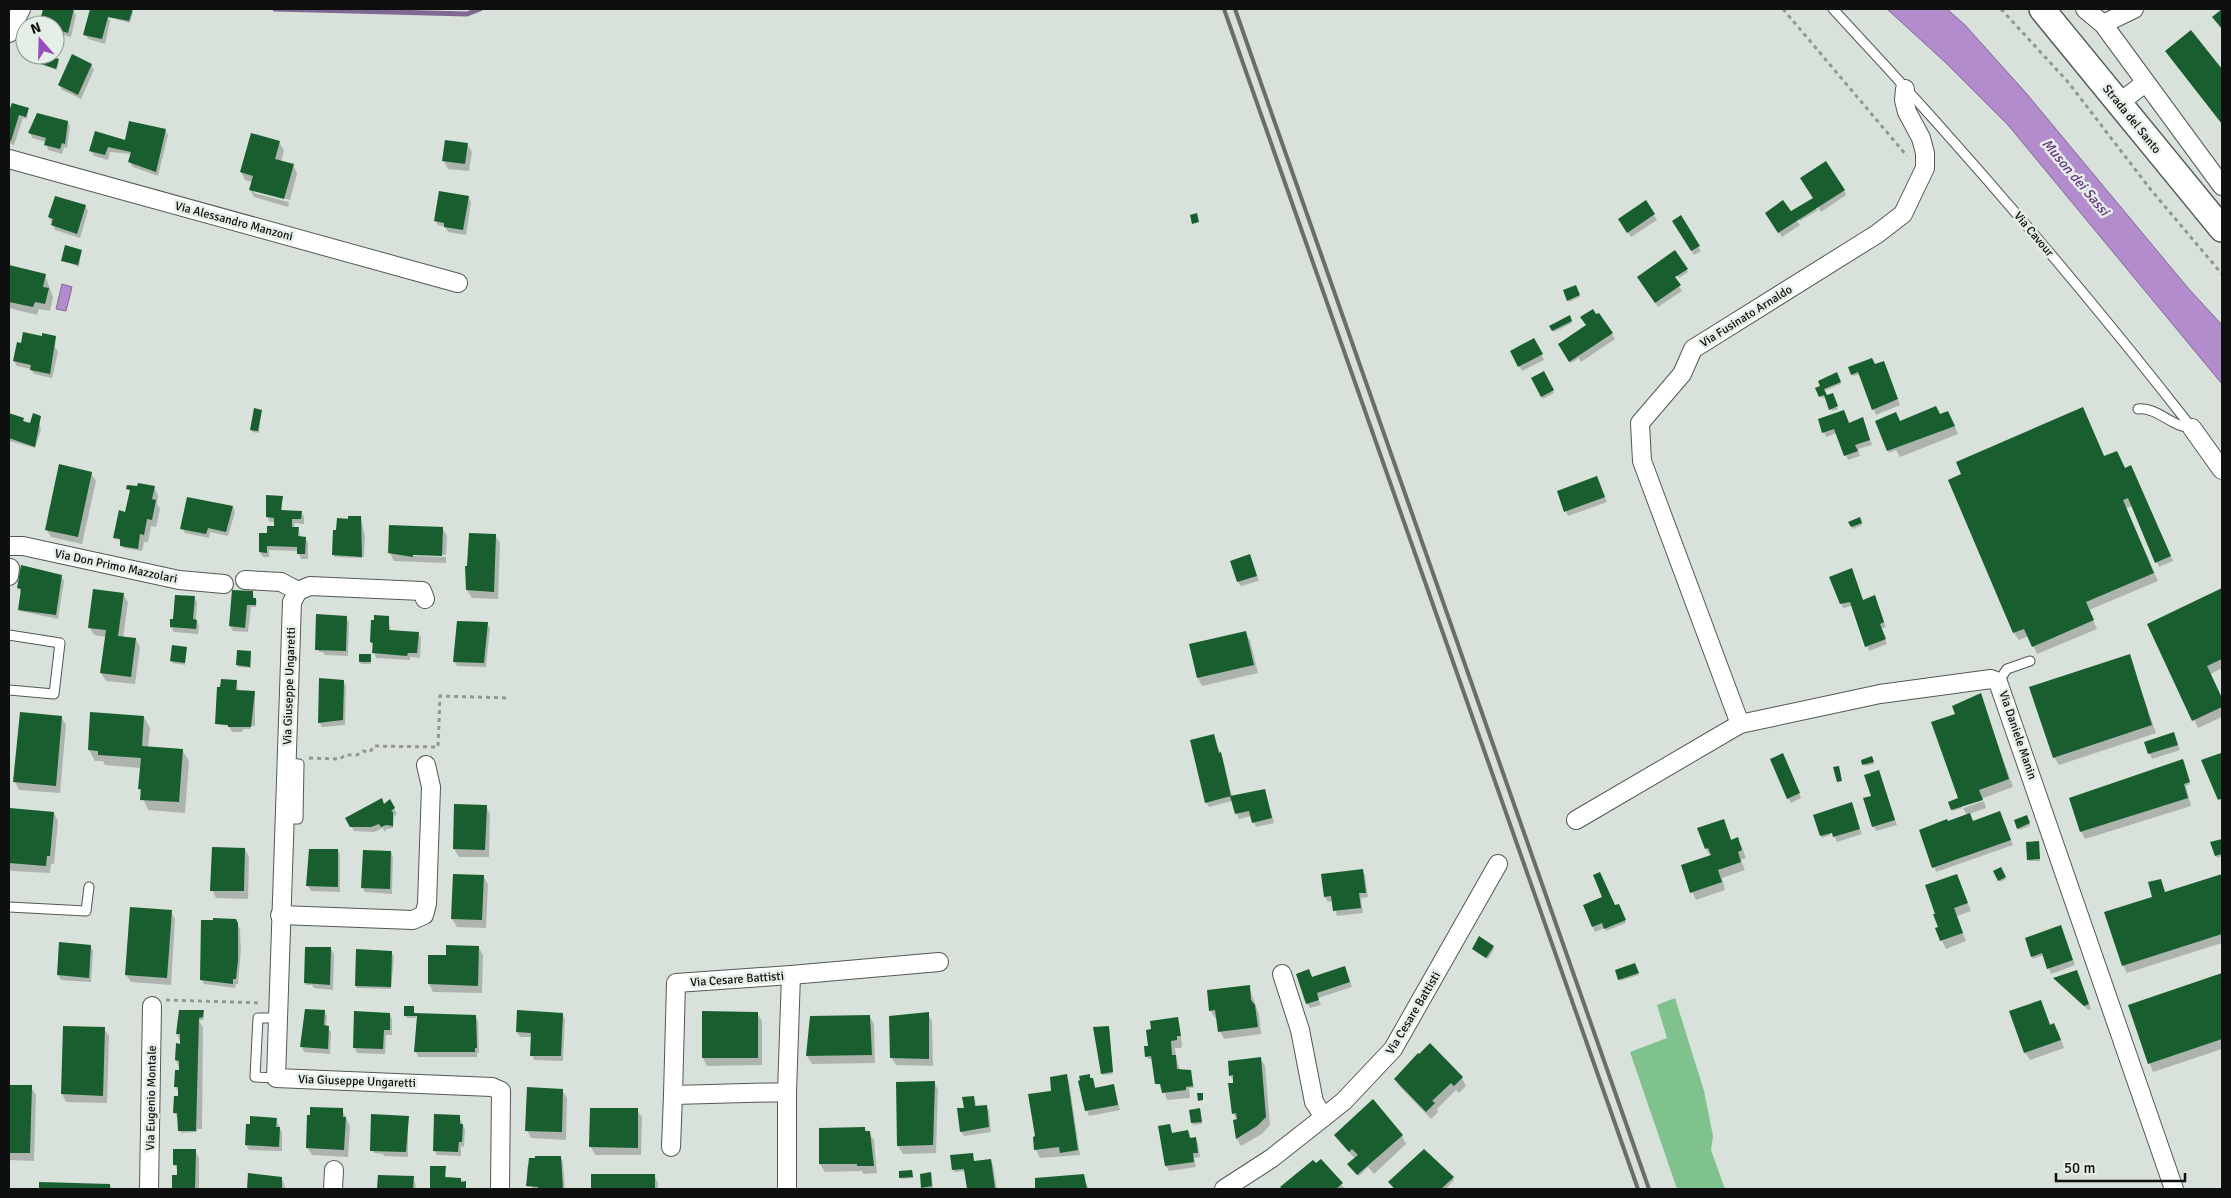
<svg xmlns="http://www.w3.org/2000/svg" width="2231" height="1198" font-family="Signika,sans-serif">
<style>
.forest{fill:#7fc28d}
.water{fill:#b38cce;stroke:#816794}
.shadow{fill:#0003}
.lines{fill:none;stroke-linecap:round;stroke-linejoin:round}
.stream{stroke:#816794;stroke-width:5}
.building{fill:#185e2f}
.service-casing{stroke:#525953;stroke-width:11}
.minor-casing{stroke:#525953;stroke-width:20}
.secondary-casing{stroke:#525953;stroke-width:28}
.path{stroke:#919892;stroke-width:3;stroke-dasharray:4 4;stroke-linecap:butt}
.service{stroke:#fff;stroke-width:9}
.minor{stroke:#fff;stroke-width:18}
.secondary{stroke:#fff;stroke-width:25}
.rail{stroke:#696e6a;stroke-width:4}
.labels{text-anchor:middle;stroke-width:5;stroke-linejoin:round;paint-order:stroke}
.street-label{font-size:12px;fill:#0d100e;stroke:#e6efe7}
.water-label{font-size:14px;font-style:italic;fill:#653483;stroke:#e6efe7}
</style>
<rect width="100%" height="100%" fill="#d9e2da"/>
<path class="forest" d="M1675,998l29,93 9,45 -2,14 14,39h-48l-47,-137 37,-14 -10,-33z"/>
<g class="water">
<path d="M1887,9h60l18,16 61,68 162,195 34,37v59l-214,-259 -62,-62z"/>
<path d="M62,284l10,3 -6,24 -10,-2z"/>
</g>
<g class="shadow">
<path d="M45,9l28,1 3,5 -5,22 -16,-4v-8h-14z"/>
<path d="M91,9h36l6,3 -3,11 -22,-6 2,4 -5,23 -17,-5 -3,-5z"/>
<path d="M2191,32l31,39v53l-56,-73z"/>
<path d="M25,52v3h28l-1,4 7,3 -2,8 -32,-11z"/>
<path d="M91,65l3,5 -13,29 -19,-9 -3,-5z"/>
<path d="M28,109l-1,10 -4,-1 -9,27 -5,-2v-32z"/>
<path d="M68,122l2,5 -3,21 -3,-1 -2,7 -14,-4 -2,-8 -14,-4 -2,-5z"/>
<path d="M130,122l35,8 3,5 -10,41 -25,-9 -3,-5 1,-8 -21,-2 -2,8 -14,-4 -3,-5 33,-8z"/>
<path d="M279,142l5,8 -3,12 12,3 4,8 -7,27 -36,-10v3l35,9 -1,5 -34,-10 -4,-8 2,-7 -7,-2 -4,-8z"/>
<path d="M467,144l5,8 -3,19 -21,-2 -4,-8z"/>
<path d="M1802,179l42,11 2,5 -25,17 -1,-3 -20,12 -6,-10 17,-10 6,9 2,-2z"/>
<path d="M468,197l3,5 -5,33 -18,-3 -3,-5 -7,-2 -3,-5z"/>
<path d="M1646,202l11,18 -26,17 -9,-13z"/>
<path d="M1783,202l17,23 -18,12 -13,-19z"/>
<path d="M85,206l3,5 -8,27 -25,-8 -6,-13z"/>
<path d="M1680,217l21,34 -7,4 -21,-34z"/>
<path d="M81,251l-2,16 -17,-7z"/>
<path d="M1675,252l13,20 -9,6 -13,-20z"/>
<path d="M1664,260l18,31 -24,16 -17,-25z"/>
<path d="M9,266l36,9 8,22 -3,14 -11,-2 -2,6 -28,-7z"/>
<path d="M1575,287l5,10 -11,5 -5,-11z"/>
<path d="M1599,314l16,25 -34,23 -2,-4 -8,5 -11,-18 28,-19z"/>
<path d="M1569,317l3,6 -18,9 -3,-5z"/>
<path d="M56,337l-1,10 3,5 -6,26 -18,-4 -3,-5 -14,-3 -3,-5 29,-23z"/>
<path d="M1534,340l10,20 -22,11 -11,-20z"/>
<path d="M1886,367l14,38 -24,10 -16,-41 -7,2 -3,-8 28,3z"/>
<path d="M1543,373l11,20 -11,6 -11,-21z"/>
<path d="M1837,374l4,10 -17,7 2,6 7,-1 5,13 -6,2 -6,-14 -4,1 -5,-10z"/>
<path d="M2083,409l22,49 12,-6 8,17 6,-2 42,94 -14,6 -26,-61 -7,2 32,73 -69,29 8,19 -60,25 -8,-18 -10,4 -5,-7 -65,-152z"/>
<path d="M261,411l-2,22 -7,-1 -1,-2z"/>
<path d="M9,414l14,5 2,4 15,2 1,5 -6,18 -26,-7z"/>
<path d="M1940,415l12,5 6,14 -58,23 -4,-7 -7,3 -12,-31 23,1z"/>
<path d="M1819,420l46,4 7,21 -14,4 2,7 -12,4 -11,-27 -11,4z"/>
<path d="M91,473l5,8 -14,63 -31,-7 -5,-8z"/>
<path d="M1597,478l10,24 -39,14 -10,-24z"/>
<path d="M154,487l4,8 -1,9 3,5 -4,18 -5,-1 -3,16h-4l-2,9 -19,-3 -1,-7 -8,-3 12,-25 5,-22 -3,-2z"/>
<path d="M282,497v15h19l3,5v7l-9,-1 -1,5h4l3,10h4l3,5v16h-7l-3,-8 -29,-1v7h-6l-3,-5 8,-18 7,-6v-6h-5l-3,-5 1,-8z"/>
<path d="M188,498l45,9 2,5 -7,24 -18,-4 -1,6 -24,-5 -3,-5z"/>
<path d="M361,518l4,19 -1,19 -2,2 -28,-1 4,-38z"/>
<path d="M1860,519l2,6 -9,4 -3,-7z"/>
<path d="M442,528l5,8 -1,19 -34,-2v3l34,1v6l-52,-2 -4,-8z"/>
<path d="M495,535l5,8 -2,56 -26,-1 -5,-8z"/>
<path d="M1250,556l9,25 -18,5 -3,-4z"/>
<path d="M61,576l3,5 -6,38 -38,-8 2,-17 -4,-6z"/>
<path d="M1831,578l50,35 5,14 -5,2 6,15 -18,7 -15,-43 -3,-2 -8,2z"/>
<path d="M2222,590v78l-11,6 11,25v18l-24,11 -50,-104z"/>
<path d="M253,592l1,7 3,2 -1,6h-5l-3,25 -15,-1 -3,-5z"/>
<path d="M123,594l5,8 -5,36 13,1 4,8 -5,37 -29,-3 -5,-8 5,-36 -12,-2 -5,-8z"/>
<path d="M194,597l3,5 -1,18 3,6 -1,8 -24,-2 -3,-5 3,-7z"/>
<path d="M388,617l3,14 27,2 3,5 -1,20 -10,-1v3l-34,-2 -5,-16z"/>
<path d="M346,618l3,4 -1,34 -23,-1 -2,-3h-4l-2,-5z"/>
<path d="M487,624l3,4 -4,39 -29,-1 -3,-5z"/>
<path d="M1245,633l5,7 8,33 -56,13 -4,-8 -8,-33z"/>
<path d="M186,648l-1,17 -13,-2 -1,-2z"/>
<path d="M251,652v16l-13,-1 -1,-2z"/>
<path d="M370,655l1,9h-10l-1,-2z"/>
<path d="M2129,656l27,77 -97,32 -5,-8z"/>
<path d="M236,681l3,11h15l1,2v32h-4v3h-8l-1,3h-10l-3,-6 -12,-2z"/>
<path d="M343,681l3,5 -1,39 -23,2 -3,-5z"/>
<path d="M1980,695l33,92 -51,19v2l-9,3 -1,-2 7,-10 -3,-84z"/>
<path d="M61,717l5,8 -6,68 -41,-3 -4,-8z"/>
<path d="M144,717l6,11 -2,20 34,2 7,11 -4,52 -37,-3 -9,-21 2,-21 -36,-3 -2,-4h-8l-6,-11z"/>
<path d="M2174,734l6,16 -28,9 -7,-16z"/>
<path d="M1213,736l10,23 9,38 33,-7 9,33 -18,4 -5,-11 -12,3 -7,-18 -23,6 -3,-5z"/>
<path d="M2220,755l2,3v46l-19,-43z"/>
<path d="M1873,759l1,5 -9,2 -1,-2z"/>
<path d="M2184,762l6,22 -4,2 5,20 -106,33 -4,-8z"/>
<path d="M1879,771l18,54 -21,6 -3,-5 -1,-30z"/>
<path d="M1793,777l8,21 -10,5 -3,-5z"/>
<path d="M390,801l7,13 -3,2 -1,12 -6,1 -2,3 -2,-4 -9,4 -20,-1 -8,-13z"/>
<path d="M1984,801l2,7 -17,6 4,8 27,-10 13,33 -77,27 -15,-41 46,-16 -4,-7z"/>
<path d="M1851,804l11,30 -25,8 -10,-23h-2l5,16 -8,3 -7,-23z"/>
<path d="M486,806l4,8 -1,43h-30l-5,-8z"/>
<path d="M12,810l42,3 4,8 -4,43h-3l-1,9 -39,-2 -2,-5v-24z"/>
<path d="M2028,819l2,7 -11,4 -1,-2z"/>
<path d="M1724,820l8,21 5,-2 5,8 4,11 -5,2 4,10 -23,8 3,12 -29,10 -4,-8 18,-36 -4,-7z"/>
<path d="M2222,840v16l-5,2 -5,-15z"/>
<path d="M2038,842l2,19h-11l-1,-2z"/>
<path d="M245,849l4,8 -1,42 -32,-1 -4,-8z"/>
<path d="M311,850h27l2,5v37l-29,-1 -3,-5z"/>
<path d="M391,852l2,5 -1,37 -27,-2 -3,-5z"/>
<path d="M2001,868l5,11 -6,3 -5,-11z"/>
<path d="M1362,870l3,5 3,22 -7,1 2,15 -26,3 -4,-15 -5,1 -3,-5 -3,-22z"/>
<path d="M454,875l29,1 5,8 -2,44 -29,-1 -5,-8z"/>
<path d="M1956,875l15,36 -14,5 9,25 -20,8 -10,-20 3,-2z"/>
<path d="M2222,876v67l-95,30 -4,-8 42,-71z"/>
<path d="M1603,898l17,19v-10l6,16 -20,8 -1,-3 -10,4 -2,-5z"/>
<path d="M171,912l4,7 -4,66 -40,-3 -5,-7z"/>
<path d="M235,920l5,9 1,21 -3,34h-2l-1,4 -31,-4 -3,-5z"/>
<path d="M2061,927l14,38 -24,9 -7,-19 -11,4 -7,-20z"/>
<path d="M90,946l3,5 -2,31 -30,-2 -3,-5z"/>
<path d="M1493,947l1,2 -6,10 -15,-10z"/>
<path d="M479,948l4,7 -1,38 -49,-1 -4,-8 1,-28h17z"/>
<path d="M331,949l3,5 -1,36 -19,-2 -2,-3h-6l-1,-2z"/>
<path d="M391,952l3,5 -3,32 -34,-1 -1,-2z"/>
<path d="M1634,965l5,10 -19,6 -1,-2z"/>
<path d="M1345,968l7,19 -34,11 3,7 -11,3 -3,-5 5,-25z"/>
<path d="M2222,974v75l-69,23 -24,-66z"/>
<path d="M2079,977l12,32 -3,1 -33,-31z"/>
<path d="M1249,987l10,27 2,20 -37,5 -4,-8 -3,-13h-2l-5,-8z"/>
<path d="M2041,1001l10,25 3,-1 4,6 6,17 -34,12 -5,-8z"/>
<path d="M413,1007l3,11h-9l-1,-2z"/>
<path d="M324,1011l3,5 -1,11 5,5 -1,22 -26,-2 -2,-5z"/>
<path d="M203,1012l1,7 -5,2 4,6 -1,102h-5v3l-16,1 -3,-14 -3,-6 4,-20 -4,-7 5,-15 -4,-11 5,-15 -4,-11 1,-15z"/>
<path d="M757,1013l5,8v44l-55,1 -4,-8z"/>
<path d="M390,1014l2,5v16h-6l-1,19 -28,-1 -2,-5z"/>
<path d="M562,1014l3,5 -2,42 -29,-1 -2,-5v-18h-12l-3,-5z"/>
<path d="M928,1014l4,7 1,45 -37,-1 -5,-8z"/>
<path d="M475,1016l3,5 1,32h-2v4h-59l-2,-5v-27z"/>
<path d="M869,1016l5,8 1,39 -63,1 -5,-8 4,-39z"/>
<path d="M1178,1018l4,27 -1,3h-6l1,9 4,13 11,1 3,17h-5l1,10 -23,2 -5,-15 -6,-1 -4,-25h-4l-4,-11 5,-1z"/>
<path d="M64,1028l40,1 5,7 -2,67 -41,-1 -4,-8z"/>
<path d="M1109,1029l4,45 -10,1 -1,-2z"/>
<path d="M1418,1054l44,24 4,8 -7,7 -3,-3 -19,19 1,3 -7,7 -31,-32 -5,-8z"/>
<path d="M1260,1058l5,8 5,59 -8,9 -21,12 -4,-7 -2,-18 2,-1 -4,-7 2,-29 -5,-9z"/>
<path d="M1066,1076l3,5 11,74 -40,3 -4,-8 -2,-12 3,-1 -8,-42 24,-5z"/>
<path d="M1089,1076l5,5 1,6 19,-1 6,24 -31,6 -7,-16 -2,-23z"/>
<path d="M934,1082l4,8 -2,63 -33,1 -5,-8 -1,-63z"/>
<path d="M9,1086l22,1 5,8 -2,66 -25,-1z"/>
<path d="M562,1090l5,8 -1,42 -35,-2 -4,-8z"/>
<path d="M974,1097l3,10 9,-1 3,5 2,21 -27,4 -3,-5 4,-22z"/>
<path d="M342,1110l8,16 -2,31 -36,-2 -5,-8z"/>
<path d="M637,1110l5,7 -1,38h-46l-4,-8z"/>
<path d="M1199,1110l3,14 -9,1 -1,-2z"/>
<path d="M459,1116l6,14 -1,17 -3,-1v10l-24,-1 -3,-5z"/>
<path d="M408,1117v40l-24,-1 -1,-2 -9,-1 -2,-5z"/>
<path d="M276,1119l6,14v18l-33,-1 -3,-5 1,-20z"/>
<path d="M865,1129l9,11 3,33 -14,1 -1,-3 -37,1 -5,-8z"/>
<path d="M1188,1131l3,8 4,-1 3,5 2,14 -6,1 2,9 -27,4 -3,-5 -4,-31z"/>
<path d="M1335,1135l67,1 4,8 -32,30 -6,-7 -9,9 -9,-9 5,-8z"/>
<path d="M195,1150l4,8v31h-25v-13h4v-5l-4,-7z"/>
<path d="M952,1156l22,6 16,-2 3,5 4,24h-29l-4,-18 -10,1z"/>
<path d="M560,1157l3,5 2,27h-32l-3,-6 -2,5 -1,-21z"/>
<path d="M1321,1161l24,28h-62l-2,-2 16,-14 1,2z"/>
<path d="M445,1168l1,10 14,1 5,4 1,6h-34v-7z"/>
<path d="M912,1171l1,7 -11,1 -1,-2z"/>
<path d="M249,1174l33,5 4,10h-38z"/>
<path d="M931,1174l2,14 -10,1 -1,-2z"/>
<path d="M654,1175l4,8v6h-66v-13z"/>
<path d="M1450,1175l4,5 -8,9h-52l-4,-6z"/>
<path d="M379,1176l34,1 4,12h-38z"/>
<path d="M1037,1179l49,4 3,6h-52z"/>
<path d="M41,1183l69,2 2,4h-72z"/>
</g>
<g class="lines">
<path class="stream" d="M275,9l192,5 13,-5"/>
</g>
<g class="building">
<path d="M43,9h31l-6,24 -13,-4v-4h-16z"/>
<path d="M90,9h43l-4,12 -21,-4 -6,22 -19,-4z"/>
<path d="M2222,9v20l-10,-12z"/>
<path d="M2191,30l31,39v55l-57,-73z"/>
<path d="M24,50l1,5h27l-1,2 8,2 -3,10 -34,-12z"/>
<path d="M72,54l20,10 -14,31 -20,-10z"/>
<path d="M12,103l17,5 -3,9 -7,-2 -8,26 -2,-1v-29z"/>
<path d="M37,113l31,8 -3,23 -3,-1 -2,6 -16,-4 2,-7 -18,-5z"/>
<path d="M129,121l37,8 -10,43 -28,-10 3,-10 -23,-5 -3,8 -16,-4 6,-20 30,9z"/>
<path d="M251,133l29,8 -5,18 19,5 -10,35 -35,-9 4,-14 -13,-4z"/>
<path d="M445,140l23,3 -3,21 -23,-3z"/>
<path d="M1826,161l19,29 -67,43 -13,-20 18,-13 8,11 22,-13 -13,-20z"/>
<path d="M439,191l30,5 -6,34 -19,-3v-4l-10,-2z"/>
<path d="M55,196l31,9 -9,29 -26,-9 2,-6 -5,-2z"/>
<path d="M1646,200l9,14 -28,19 -9,-14z"/>
<path d="M1197,213l2,9 -7,2 -2,-9z"/>
<path d="M1681,215l19,31 -9,5 -19,-30z"/>
<path d="M65,245l17,5 -4,15 -17,-4z"/>
<path d="M1675,250l13,19 -13,8 6,8 -26,18 -18,-26z"/>
<path d="M9,265l37,9 -3,13 6,1 -4,16 -10,-2 -2,5 -24,-5z"/>
<path d="M1576,285l4,10 -13,6 -4,-11z"/>
<path d="M1593,309l3,5 3,-1 14,20 -44,29 -11,-18 28,-19 -6,-8z"/>
<path d="M1570,315l2,6 -20,10 -3,-5z"/>
<path d="M23,332l19,4v-3l14,3 -6,38 -20,-4 1,-5 -18,-4 4,-19 4,1z"/>
<path d="M1534,338l9,16 -25,13 -8,-16z"/>
<path d="M1872,358l3,6 9,-3 14,38 -26,11 -14,-38 -7,3 -3,-8z"/>
<path d="M1544,371l10,19 -13,7 -10,-19z"/>
<path d="M1837,372l4,10 -17,7 3,6 6,-2 5,13 -9,4 -5,-15 -5,2 -4,-9 5,-2 -2,-5z"/>
<path d="M1936,406l4,8 8,-3 7,15 -68,25 -12,-30 21,-9 4,9z"/>
<path d="M2083,407l21,49 13,-5 8,17 6,-3 40,91 -16,7 -27,-65 -5,2 31,73 -68,29 8,18 -62,27 -8,-18 -11,4 -65,-153 13,-6 -5,-12z"/>
<path d="M254,408l8,2 -4,21 -8,-1z"/>
<path d="M1844,410l5,13 14,-6 7,23 -15,5 3,6 -14,5 -10,-27 -12,4 -4,-14z"/>
<path d="M9,413l15,5 -1,3 7,2 3,-10 8,3 -6,31 -26,-9z"/>
<path d="M59,464l33,8 -14,65 -33,-7z"/>
<path d="M1597,476l8,21 -41,15 -7,-21z"/>
<path d="M138,483l17,3 -3,13 4,1 -4,20 -5,-1 -3,16 -4,-1 -2,15 -18,-3v-7l-7,-1 6,-28 6,2 5,-22 -4,-1 1,-4 10,1z"/>
<path d="M266,495l17,1 -2,14 21,1 -1,8h-9v8h7l-1,9 8,1 -1,17h-8v-7l-30,-1v7l-8,-1v-19h8v-7h7v-8l-8,-1z"/>
<path d="M187,497l46,9 -7,26 -18,-4 -2,6 -26,-5z"/>
<path d="M348,516h13l1,41 -30,-2 1,-25h3l1,-12 11,1z"/>
<path d="M1860,517l2,6 -11,4 -3,-5z"/>
<path d="M389,525l54,2 -1,29 -29,-1v2l-25,-4z"/>
<path d="M469,533l27,1 -2,58 -28,-2 -1,-24h2z"/>
<path d="M1250,554l7,22 -20,6 -7,-21z"/>
<path d="M21,565l41,10 -6,40 -38,-5 3,-21 -4,-1z"/>
<path d="M1852,568l11,32 12,-5 9,27 -4,2 6,15 -21,8 -15,-45 -10,2 -11,-27z"/>
<path d="M2222,588v71l-15,7 15,32v9l-30,14 -45,-97z"/>
<path d="M93,589l31,4 -6,43 18,2 -5,39 -31,-4 6,-43 -18,-2z"/>
<path d="M232,590l21,1v7h3v7h-9l-2,23 -16,-2z"/>
<path d="M175,595l20,1 -2,23 4,1 -1,9 -26,-2v-8h3z"/>
<path d="M316,614l31,2 -1,35 -31,-1z"/>
<path d="M374,615l15,1v14l30,2 -2,21h-9l-1,3 -35,-3 1,-10 -3,-1 1,-22h3z"/>
<path d="M457,621l31,1 -4,41 -31,-1z"/>
<path d="M1246,631l8,34 -57,13 -8,-34z"/>
<path d="M172,645l15,2 -2,16 -15,-2z"/>
<path d="M237,650l14,1 -1,16 -14,-2z"/>
<rect x="359" y="654" width="12" height="8"/>
<path d="M2130,654l22,71 -99,33 -24,-71z"/>
<path d="M319,678l25,2 -1,40 -25,3z"/>
<path d="M221,679l16,1 -1,10 19,1 -4,36h-23v-2l-13,-1 2,-37h3z"/>
<path d="M1981,693l28,86 -30,11 4,10 -32,10 -3,-8 10,-4 -27,-76 24,-8 -3,-8z"/>
<path d="M20,712l42,4 -6,70 -43,-4z"/>
<path d="M90,712l54,4 -2,30 41,3 -4,53 -39,-2 1,-11h-3l3,-31 -43,-3v-4l-10,-1z"/>
<path d="M2174,732l4,13 -30,9 -4,-12z"/>
<path d="M1214,734l5,19 2,-1 10,44 -26,7 -15,-63z"/>
<path d="M1783,753l17,40 -13,6 -17,-40z"/>
<path d="M2221,753l1,45 -4,2 -17,-40z"/>
<path d="M1872,756l2,6 -12,3 -1,-5z"/>
<path d="M2183,759l7,23 -6,2 4,14 -108,34 -11,-34z"/>
<path d="M1839,766l3,15 -5,1 -4,-15z"/>
<path d="M1879,770l16,50 -23,7 -9,-29 8,-2 -7,-21z"/>
<path d="M1265,789l7,29 -20,5 -3,-12 -14,3 -5,-18z"/>
<path d="M382,798l2,6 6,-5 5,9 -4,3 2,1v14l-7,-1 -5,2 -2,-3 -8,3h-21l-5,-9z"/>
<path d="M1852,802l8,27 -27,8 -1,-4 -12,3 -7,-21z"/>
<path d="M454,804l33,1 -2,45 -32,-1z"/>
<path d="M10,808l44,4 -4,44h-3l-1,10 -37,-3z"/>
<path d="M2000,811l11,29 -79,28 -13,-38 28,-11 1,2 22,-8 3,8z"/>
<path d="M2027,815l3,8 -13,6 -3,-9z"/>
<path d="M1724,819l7,21 7,-3 4,13 -4,2 3,10 -23,8 4,12 -32,11 -9,-28 30,-10 -3,-7 -3,1 -8,-21z"/>
<path d="M2222,839v15l-7,2 -5,-14z"/>
<path d="M2039,841l1,18 -13,1 -1,-18z"/>
<path d="M212,847l33,1 -1,43h-34z"/>
<path d="M309,849h29v38l-32,-1z"/>
<path d="M363,850l28,1 -1,38 -29,-1z"/>
<path d="M2001,867l5,10 -8,4 -5,-10z"/>
<path d="M1363,869l3,24h-7l2,15 -28,3 -2,-15 -7,1 -3,-23z"/>
<path d="M1600,872l15,33 4,-1 7,16 -22,9 -2,-6 -10,4 -9,-22 19,-8 -9,-22z"/>
<path d="M453,874l31,1 -2,45 -31,-1z"/>
<path d="M1957,874l11,29 -14,5 9,25 -23,8 -5,-13 3,-1 -5,-13h2l-10,-29z"/>
<path d="M2222,874v60l-100,32 -18,-54 48,-15 -4,-15 13,-3 4,13z"/>
<path d="M130,907l42,3 -5,68 -42,-3z"/>
<path d="M213,918l23,1 2,4v37l-2,19h-3v5l-33,-4 1,-60h12z"/>
<path d="M2061,925l12,35 -26,9 -5,-16 -11,4 -6,-19z"/>
<path d="M1479,936l15,10 -8,12 -14,-9z"/>
<path d="M59,942l32,3 -2,33 -32,-3z"/>
<path d="M446,945l33,1 -1,40 -50,-2v-29h18z"/>
<path d="M305,947h26l-1,38 -26,-2z"/>
<path d="M356,949l36,2 -1,36 -36,-1z"/>
<path d="M1635,963l4,10 -21,7 -3,-10z"/>
<path d="M1345,966l5,16 -33,11 2,7 -13,4 -10,-30 13,-5 3,8z"/>
<path d="M2077,970l12,34 -5,2 -31,-28z"/>
<path d="M2222,973v66l-74,25 -20,-59z"/>
<path d="M1250,985l1,15 4,5 3,22 -40,5 -3,-22 -6,1 -2,-21z"/>
<path d="M2041,1000l9,25 4,-2 7,17 -37,13 -15,-42z"/>
<path d="M404,1006h10v7l62,2 1,33h-2v4h-61l3,-36h-13z"/>
<path d="M305,1009l20,1 -1,15 5,1 -1,23 -28,-2z"/>
<path d="M179,1010h25l-1,7 -4,1 -3,113h-18l-1,-18h-4l1,-17h4v-9h-4l1,-17h4v-9l-4,-1 1,-17 4,1v-10h-4z"/>
<path d="M517,1010l46,3 -2,43h-31l1,-23 -15,-1z"/>
<path d="M354,1011l36,2v17h-6l-1,19 -30,-1z"/>
<path d="M702,1011l56,1v46h-56z"/>
<path d="M929,1012v47l-39,-1 -1,-42z"/>
<path d="M870,1015l2,40 -66,1 4,-40z"/>
<path d="M1178,1017l3,19h-4v4l-6,1 1,14h4l1,14 14,1 2,16 -7,1v3l-24,3 -2,-9h-5l-4,-28 -6,1 -1,-11h4l-2,-16 5,-1 -1,-8z"/>
<path d="M63,1026l42,1 -2,69 -42,-2z"/>
<path d="M1109,1026l4,46 -12,2 -8,-47z"/>
<path d="M1430,1043l33,34 -9,9 -3,-3 -19,18 3,2 -9,9 -32,-33 24,-26 1,1z"/>
<path d="M1261,1057l5,60 -9,9 -21,13 -3,-19 4,-1 -1,-6 -4,1 -4,-31h5v-8l-4,1 -1,-15z"/>
<path d="M1067,1074l11,76 -18,3 -1,-6 -25,3 -1,-13 2,-1 -7,-42 23,-3 -1,-14z"/>
<path d="M1090,1074v4h3l2,10 19,-4 4,21 -33,6 -7,-30 2,-1 -1,-4z"/>
<path d="M935,1081l-2,64 -36,1 -1,-64z"/>
<path d="M9,1085h23l-2,68h-21z"/>
<path d="M527,1087l36,2 -1,43 -37,-1z"/>
<path d="M1197,1093h6v7l-5,1z"/>
<path d="M974,1096l1,10 12,-1 2,22 -29,5 -3,-24h7l-2,-11z"/>
<path d="M1373,1099l30,36 -46,40 -10,-11 11,-9 -6,-6 -3,3 -15,-17z"/>
<path d="M310,1107l33,1v9h3l-2,33 -38,-2 1,-33h3z"/>
<path d="M590,1108h48v40l-49,-1z"/>
<path d="M1200,1108l2,14 -11,1 -2,-13z"/>
<path d="M371,1114l38,2 -3,36 -36,-1z"/>
<path d="M434,1114l26,1v9h3l-1,18h-3l-1,10 -25,-1z"/>
<path d="M250,1116l27,2 -1,9h4l-1,20 -34,-2 1,-21h4z"/>
<path d="M1170,1124l2,9 16,-3 2,8 6,-1 2,16h-5l1,9 -29,4 -7,-40z"/>
<path d="M865,1127v4h5l4,35h-17v-2h-38v-36z"/>
<path d="M173,1149h23l-1,40h-23v-14h5v-10h-4z"/>
<path d="M1424,1149l30,28 -13,12h-46l-7,-7z"/>
<path d="M973,1153l1,8 17,-2 4,29 -28,1 -3,-20 -12,1 -2,-15z"/>
<path d="M535,1156h26l2,33h-25v-2l-12,-1 3,-28h6z"/>
<path d="M1321,1159l22,24 -7,6h-54l-2,-2 33,-27 3,3z"/>
<path d="M430,1166h16l-1,11 16,1v4l5,-1v8h-36z"/>
<path d="M912,1170l1,7 -14,1v-7z"/>
<path d="M931,1172l1,14 -11,2 -1,-14z"/>
<path d="M248,1173l34,4v12h-35z"/>
<rect x="591" y="1174" width="64" height="15"/>
<path d="M1084,1174l3,15h-52v-11z"/>
<path d="M378,1175l36,1 -1,13h-36z"/>
<path d="M39,1182l71,2v5h-71z"/>
</g>
<g class="lines">
<g class="service-casing">
<g id="service">
<path d="M1833,9c125,134 246,274 359,419"/>
<path d="M2138,409c20,-2 33,18 54,19"/>
<path d="M9,635l51,8 -6,51 -45,-4"/>
<path d="M1998,682l9,-13 23,-8"/>
<path d="M284,819h14l1,-55 -13,-1"/>
<path d="M9,907l77,4 3,-24"/>
<path d="M276,1078l-21,-1 3,-59h20"/>
</g>
</g>
<g class="minor-casing">
<g id="minor">
<path d="M2085,9l18,15 119,162"/>
<path d="M2103,24l31,-15"/>
<path d="M9,33l12,-24"/>
<path d="M2119,103l26,-20"/>
<path d="M9,159l449,124"/>
<path d="M2192,428l30,42"/>
<path d="M9,546h14l156,34 45,4"/>
<path d="M9,576l1,-8"/>
<path d="M245,580l36,2 17,9"/>
<path d="M425,599l-3,-8 -112,-5 -12,5 -6,11 -16,476 216,9 9,4 -1,98"/>
<path d="M1740,724l-98,-263 -2,-38 42,-49 11,-25 184,-115 26,-20 22,-46v-15l-4,-15 -14,-26 -3,-12 1,-11"/>
<path d="M1576,820l164,-96 140,-30 111,-15 7,3 176,507"/>
<path d="M280,915l133,5 11,-5 3,-11 4,-117 -5,-22"/>
<path d="M1282,974l18,56 14,72 10,15"/>
<path d="M791,975l148,-13"/>
<path d="M787,1092l-114,3 3,-112 115,-8 -4,117v97"/>
<path d="M671,1147l2,-52"/>
<path d="M149,1189l3,-183"/>
<path d="M333,1189l1,-19"/>
<path d="M1224,1189l48,-31 52,-41 20,-16 49,-52 105,-185"/>
</g>
</g>
<g class="secondary-casing">
<path id="secondary" d="M2042,9l180,220"/>
</g>
<g class="path">
<path d="M1783,9l124,147"/>
<path d="M2001,9l67,73 83,108 71,84"/>
<path d="M309,758l31,1 5,-4h12l6,-4 7,1 4,-6 64,1 2,-51 69,2"/>
<path d="M166,1000l96,3"/>
</g>
<use href="#service" class="service"/>
<use href="#minor" class="minor"/>
<use href="#secondary" class="secondary"/>
<g class="rail">
<path d="M1224,9l414,1180"/>
<path d="M1235,9l414,1180"/>
</g>
</g>
<g class="labels">
<g class="street-label">
<text transform="translate(2132 119) rotate(51)" y="4">Strada del Santo</text>
<text transform="translate(234 221) rotate(15)" y="4">Via Alessandro Manzoni</text>
<text transform="translate(2034 234) rotate(50)" y="4">Via Cavour</text>
<text transform="translate(1746 316) rotate(-32)" y="4">Via Fusinato Arnaldo</text>
<text transform="translate(116 566) rotate(12)" y="4">Via Don Primo Mazzolari</text>
<text transform="translate(289 686) rotate(-88)" y="4">Via Giuseppe Ungaretti</text>
<text transform="translate(2018 735) rotate(71)" y="4">Via Daniele Manin</text>
<text transform="translate(737 979) rotate(-4)" y="4">Via Cesare Battisti</text>
<text transform="translate(1413 1013) rotate(-59)" y="4">Via Cesare Battisti</text>
<text transform="translate(357 1081) rotate(2)" y="4">Via Giuseppe Ungaretti</text>
<text transform="translate(151 1098) rotate(-89)" y="4">Via Eugenio Montale</text>
</g>
<g class="water-label">
<text transform="translate(2076 177) rotate(50)" y="5">Muson dei Sassi</text>
</g>
</g>
<rect width="2231" height="1198" fill="none" stroke="#0d100e" stroke-width="20"/>
<g transform="translate(40 40) rotate(340)"><circle r="24" fill="#e6efe7" stroke="#8f9690"/>
<path d="M0-4L9 19L0 12L-9 19Z" fill="#964ec1"/>
<text y="-8" font-size="14" font-weight="bold" text-anchor="middle" fill="#0d100e">N</text>
</g>
<path d="M2056 1173v8h129v-8" fill="none" stroke="#0d100e" stroke-width="2.5"/>
<text x="2064" y="1173" font-size="15" fill="#0d100e" stroke="#e6efe7" stroke-width="4" paint-order="stroke">50 m</text>
</svg>
